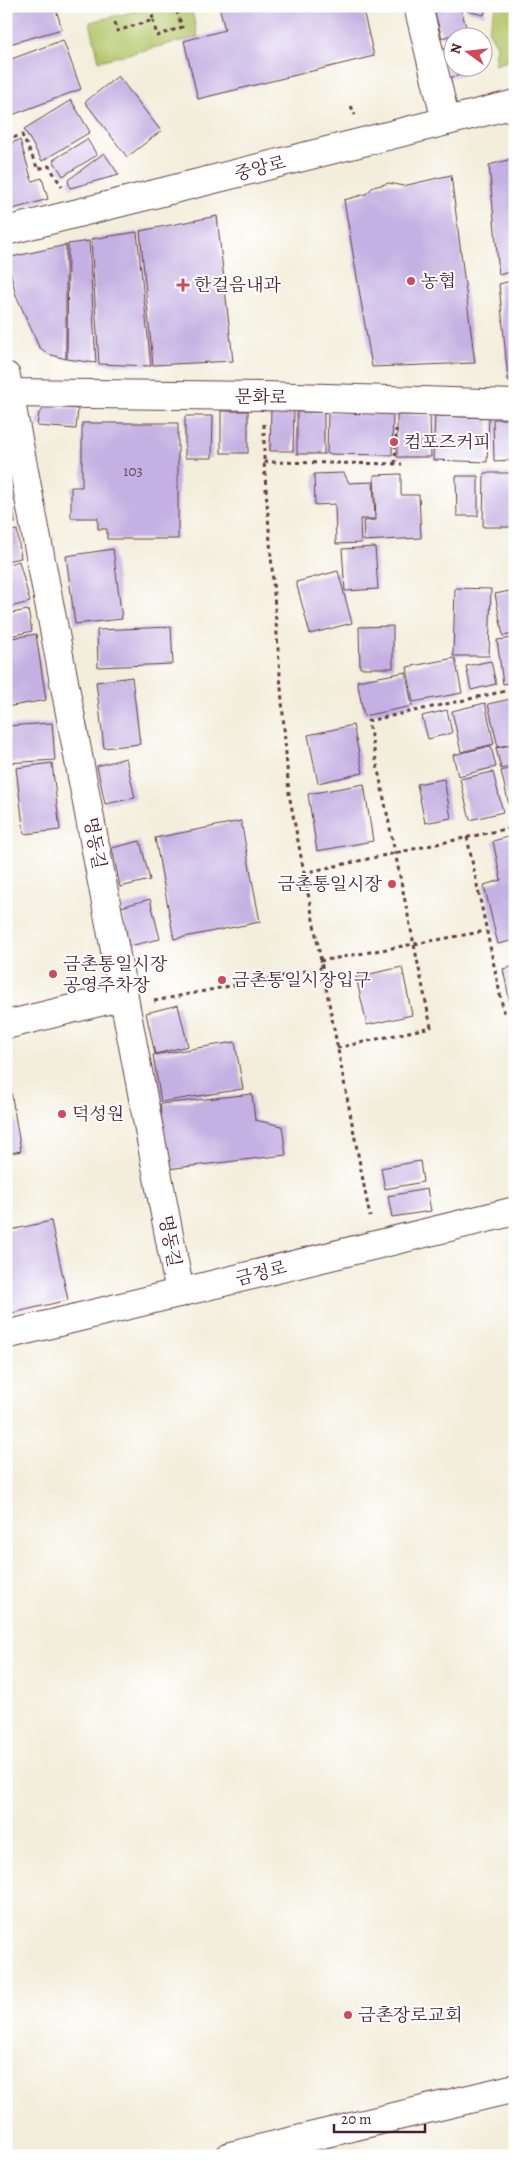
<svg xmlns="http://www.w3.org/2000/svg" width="521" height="2162" font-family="Alegreya,'Noto Serif KR',serif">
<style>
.green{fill:#b5c669;stroke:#80724a}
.building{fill:#c4b0e2}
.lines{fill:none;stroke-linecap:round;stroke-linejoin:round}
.minor-casing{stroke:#633e45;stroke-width:30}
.major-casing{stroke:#633e45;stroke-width:30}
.path{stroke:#633e45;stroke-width:3;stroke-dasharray:4 4;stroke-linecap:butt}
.minor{stroke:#fff;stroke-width:28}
.major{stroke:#fff;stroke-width:28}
.poi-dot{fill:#d1495b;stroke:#fff;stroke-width:2}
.labels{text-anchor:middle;stroke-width:4;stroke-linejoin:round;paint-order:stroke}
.number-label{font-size:15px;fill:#684359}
.street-label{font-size:18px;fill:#4a1f2b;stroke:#fff}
.poi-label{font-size:18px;fill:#4a1f2b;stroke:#fff;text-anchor:start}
</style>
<rect width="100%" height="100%" fill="#fff"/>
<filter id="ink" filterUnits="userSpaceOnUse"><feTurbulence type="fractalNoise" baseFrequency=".02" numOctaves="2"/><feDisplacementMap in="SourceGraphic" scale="10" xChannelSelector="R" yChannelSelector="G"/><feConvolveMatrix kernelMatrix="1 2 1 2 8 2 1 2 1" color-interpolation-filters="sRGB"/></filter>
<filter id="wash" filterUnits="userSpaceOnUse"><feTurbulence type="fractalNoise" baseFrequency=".0096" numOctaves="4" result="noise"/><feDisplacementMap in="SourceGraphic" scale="20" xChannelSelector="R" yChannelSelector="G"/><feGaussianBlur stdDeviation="1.12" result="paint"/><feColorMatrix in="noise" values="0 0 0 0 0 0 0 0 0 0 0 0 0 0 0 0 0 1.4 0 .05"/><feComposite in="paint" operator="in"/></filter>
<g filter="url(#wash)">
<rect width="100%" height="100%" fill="#f3eedb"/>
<g class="green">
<path d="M135,6h56l7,31 -99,24 -9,-39 46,-11z"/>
<path d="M497,6h18v53l-21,6 3,-19 -9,-16 6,-19z"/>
</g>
<g id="blocks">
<g class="building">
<path d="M6,6h49l7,23 -56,16z"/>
<path d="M219,6h143l12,50 -176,43 -14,-58 41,-11z"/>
<path d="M433,6h27l7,24 -25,8z"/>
<path d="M466,6h20l-2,9 -17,-4z"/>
<path d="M63,40l18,49 -69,26 -6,-16v-38z"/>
<path d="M454,46v22h14l1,5 -21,5 -7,-28z"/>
<path d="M118,76l43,55 -34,26 -42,-55z"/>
<path d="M71,100l19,32 -48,29 -18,-32z"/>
<path d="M87,139l10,16 -34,21 -10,-16z"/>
<path d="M20,140l12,41 10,-3 6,21 -42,12v-67z"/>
<path d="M104,153l15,22 -49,13 -2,-8z"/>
<path d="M515,158v112l-16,5 -10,-110z"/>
<path d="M451,175l24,188 -103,4 -28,-167 22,-6 7,-7 16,-4 14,3z"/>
<path d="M217,216l16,145 -80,4 -13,-134z"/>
<path d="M137,232l14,134 -52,-2 -8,-125z"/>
<path d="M89,241l7,122 -29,-4 1,-115z"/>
<path d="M66,245v114l-18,-5 -9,-7 -23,-52 -9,-37z"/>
<path d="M515,280v100h-7l-9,-96z"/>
<path d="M47,406l31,3 -2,20 -39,-3 2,-13z"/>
<path d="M271,409l23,1 -1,41h-23z"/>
<rect x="221" y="411" width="27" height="42"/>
<rect x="297" y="412" width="27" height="42"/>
<path d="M328,412l65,1 -1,42 -65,-1z"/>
<path d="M397,415h33l1,42h-34z"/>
<path d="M185,416h28l-1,42h-27z"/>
<path d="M435,416l54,2 -2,44 -54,-2z"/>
<path d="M493,419h22v41l-21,1z"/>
<path d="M82,423h96v116h-71v-10h-9v-11h-27v-31h11z"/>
<path d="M344,473l5,10 24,-1 2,37h-15l1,24 -25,1 -1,-40 -20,1 -1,-31z"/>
<path d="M484,473h31v54h-32z"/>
<path d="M401,474v21h18l2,43 -57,3 -1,-20 13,-1 -2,-45z"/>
<path d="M456,476h22v40h-21z"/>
<path d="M10,488l3,14 -7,1v-14z"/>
<path d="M13,509l2,14 -9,1v-14z"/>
<path d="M17,530l4,28 -15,3v-29z"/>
<path d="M375,547l3,42 -33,2 -3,-42z"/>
<path d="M113,549l9,70 -47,5 -9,-68z"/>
<path d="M19,561l11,41 -24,6v-43z"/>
<path d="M338,571l14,52 -42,11 -14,-52z"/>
<path d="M455,588l36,1 -2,67h-36z"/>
<path d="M515,590v44l-12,2 -8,-42z"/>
<path d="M28,610l4,21 -26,6v-23z"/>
<path d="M393,626v42h-33l-1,-41z"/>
<path d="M171,627l2,37 -75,3 -1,-37z"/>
<path d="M36,634l10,66 -40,7v-68z"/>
<path d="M515,638v44l-12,2 -6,-44z"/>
<path d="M455,658l7,35 -49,9 -6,-35z"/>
<path d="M491,661l5,23 -25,6 -5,-24z"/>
<path d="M406,672l6,34 -48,10 -7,-35z"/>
<path d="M132,677l8,67 -36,4 -8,-66z"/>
<path d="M515,698v45l-17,4 -10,-43z"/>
<path d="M485,703l9,41 -33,8 -9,-41z"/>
<path d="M447,710l5,23 -24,6 -6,-23z"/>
<path d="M52,723l3,37 -49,3v-37z"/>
<path d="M353,725l10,48 -45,10 -10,-48z"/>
<path d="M515,744v22l-14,3 -5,-21z"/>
<path d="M491,746l5,21 -38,9 -5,-21z"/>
<path d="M126,758l9,40 -30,6 -8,-38z"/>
<path d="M52,763l8,67 -36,4 -8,-66z"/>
<path d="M515,768v49l-3,1 -11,-47z"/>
<path d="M493,772l10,40 -33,8 -10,-41z"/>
<path d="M444,779l7,39 -26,5 -8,-39z"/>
<path d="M364,784l9,57 -56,10 -9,-57z"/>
<path d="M241,821l19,101 -86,17 -19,-101z"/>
<path d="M515,835v105l-17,4 -14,-59 17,-5 -8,-39z"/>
<path d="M140,841l10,39 -30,7 -8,-39z"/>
<path d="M150,899l10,40 -31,7 -8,-39z"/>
<path d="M515,966v41l-4,1 -8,-39z"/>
<path d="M402,967l10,48 -45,10 -11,-48z"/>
<path d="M178,1005l10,41 -33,8 -9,-41z"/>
<path d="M235,1042l8,47 -82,13 -8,-47z"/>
<path d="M6,1061l15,90 -15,3z"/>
<path d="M252,1094l3,26 27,6 4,29 -119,14 -7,-65z"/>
<path d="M420,1161l3,21 -38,7 -4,-21z"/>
<path d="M427,1189l4,22 -39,6 -4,-21z"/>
<path d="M51,1221l17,79 -60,14 -2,-83z"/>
</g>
</g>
</g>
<g filter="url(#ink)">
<use href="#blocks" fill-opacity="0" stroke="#633e45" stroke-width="1"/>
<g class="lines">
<g class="minor-casing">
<g id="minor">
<path d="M418,6l28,115"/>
<path d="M6,376l174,917"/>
<path d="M6,393l258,3 251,8"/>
<path d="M6,1025l118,-29"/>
<path d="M6,1335l509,-124"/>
<path d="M230,2156l285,-68"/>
</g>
</g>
<g class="major-casing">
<path id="major" d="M6,231l509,-127"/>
</g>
<g class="path">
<path d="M153,20l4,16 25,-9 -7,-21"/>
<path d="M115,22l2,9 36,-11 -2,-14"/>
<path d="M351,106l4,9"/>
<path d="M6,140l16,-5 16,34 11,-3 13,21"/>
<path d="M264,424v38l25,332 81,423"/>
<path d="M264,462l138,2"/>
<path d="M395,464l1,-35"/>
<path d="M467,837l37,176"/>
<path d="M303,873l212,-46"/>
<path d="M320,961l166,-30"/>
<path d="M154,1001l167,-33"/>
<path d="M337,1048l94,-21 -63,-306 147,-32"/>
</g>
<use href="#minor" class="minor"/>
<use href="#major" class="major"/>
</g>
</g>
<g class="poi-dot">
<circle cx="411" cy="281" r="5"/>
<path d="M180.5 277.5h5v5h5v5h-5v5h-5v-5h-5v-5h5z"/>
<circle cx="394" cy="442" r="5"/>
<circle cx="392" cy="884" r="5"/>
<circle cx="53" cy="974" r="5"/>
<circle cx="222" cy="980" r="5"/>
<circle cx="62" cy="1114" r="5"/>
<circle cx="348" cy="2015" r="5"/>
</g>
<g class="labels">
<g class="number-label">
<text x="133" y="476">103</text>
</g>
<g class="street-label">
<text transform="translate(260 168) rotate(-14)" y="6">중앙로</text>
<text transform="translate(261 397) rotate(1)" y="6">문화로</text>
<text transform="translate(95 843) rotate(79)" y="6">명동길</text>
<text transform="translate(170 1241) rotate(79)" y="6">명동길</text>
<text transform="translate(261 1273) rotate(-14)" y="6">금정로</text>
</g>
<g class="poi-label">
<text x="421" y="287">농협</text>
<text x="194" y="291">한걸음내과</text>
<text x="404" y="448">컴포즈커피</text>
<text x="382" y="890" text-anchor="end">금촌통일시장</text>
<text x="63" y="970">금촌통일시장<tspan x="63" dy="21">공영주차장</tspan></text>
<text x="232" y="986">금촌통일시장입구</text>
<text x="72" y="1120">덕성원</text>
<text x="358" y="2021">금촌장로교회</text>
</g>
</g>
<rect width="521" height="2162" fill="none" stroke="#fff" stroke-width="25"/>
<g transform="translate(468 52) rotate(285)"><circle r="24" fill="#ffffff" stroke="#b7a5aa"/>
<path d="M0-4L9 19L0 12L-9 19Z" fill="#d1495b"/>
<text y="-8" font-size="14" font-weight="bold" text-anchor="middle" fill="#4a1f2b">N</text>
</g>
<path d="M334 2124v8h91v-8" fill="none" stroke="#4a1f2b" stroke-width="2.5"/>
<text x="341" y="2124" font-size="15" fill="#4a1f2b" stroke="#ffffff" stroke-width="4" paint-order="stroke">20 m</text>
</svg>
